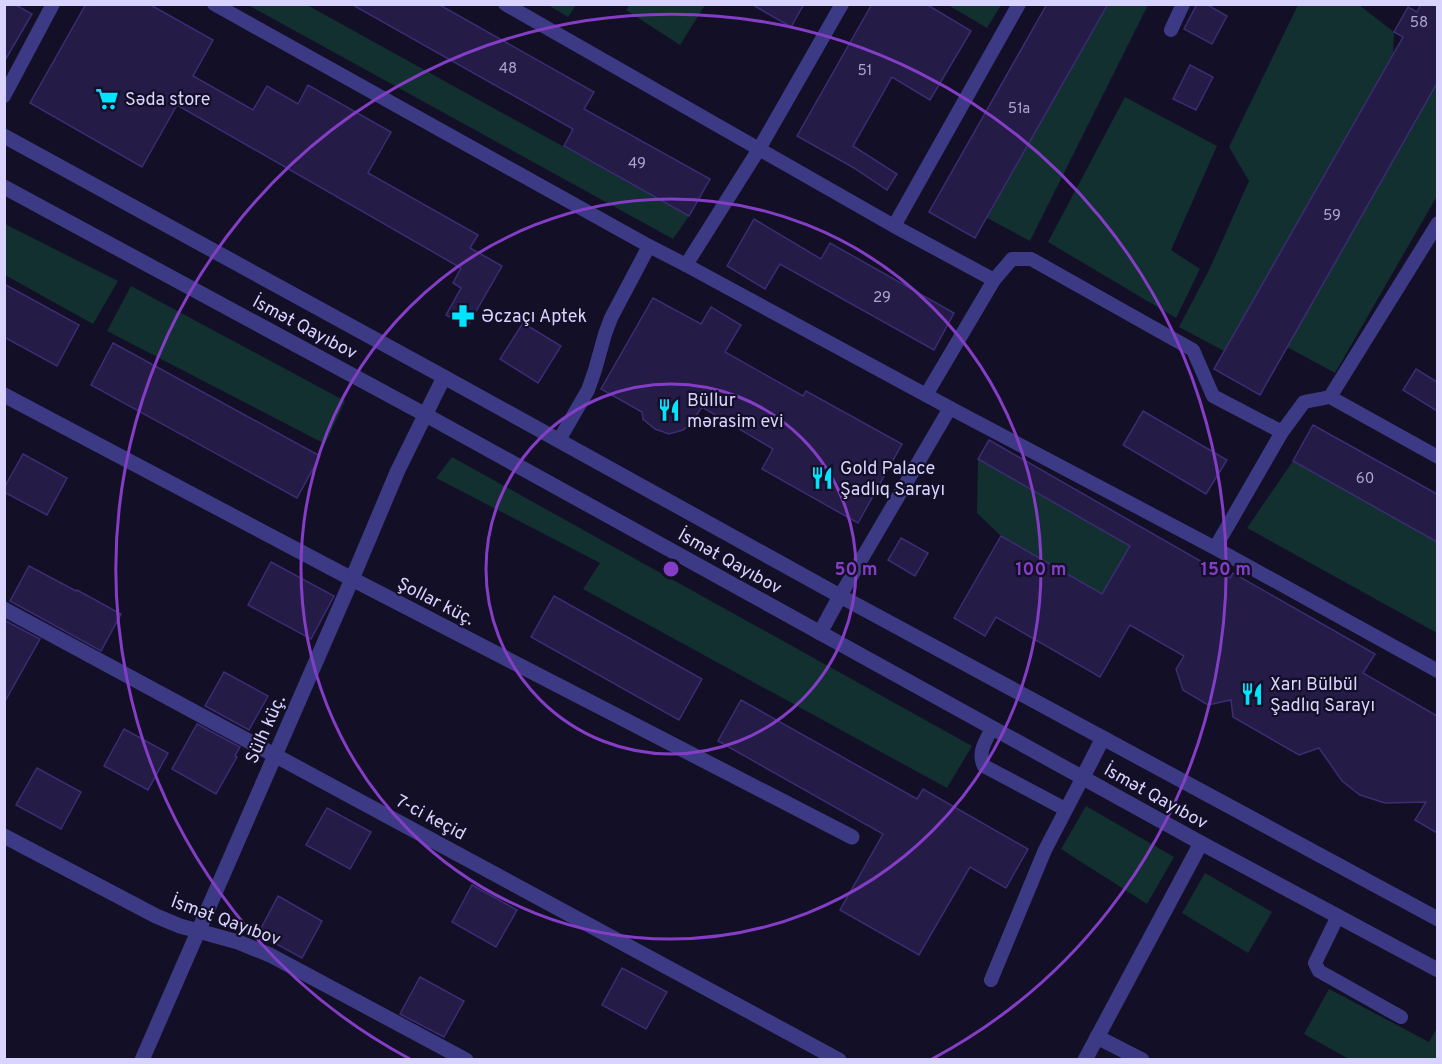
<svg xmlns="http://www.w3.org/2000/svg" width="1442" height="1064" font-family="Overpass,sans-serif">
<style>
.green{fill:#12302f}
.building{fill:#241b47;stroke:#3b2d73;stroke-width:1.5}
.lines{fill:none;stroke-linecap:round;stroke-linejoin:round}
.service{stroke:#3d3a85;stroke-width:14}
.minor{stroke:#3d3a85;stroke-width:15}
.tertiary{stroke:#3d3a85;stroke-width:15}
.ring{fill:none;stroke:#843dc5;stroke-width:3}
.labels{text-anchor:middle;stroke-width:4.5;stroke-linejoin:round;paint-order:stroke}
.number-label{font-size:15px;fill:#aca6d1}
.poi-label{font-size:18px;fill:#d9d4ff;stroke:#130f26;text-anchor:start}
.street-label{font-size:18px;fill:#d9d4ff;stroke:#130f26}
.centre{fill:#843dc5;stroke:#130f26;stroke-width:3}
.ring-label{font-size:18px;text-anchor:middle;font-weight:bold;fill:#843dc5;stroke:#130f26;stroke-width:4.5;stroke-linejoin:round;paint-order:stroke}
</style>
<rect width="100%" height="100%" fill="#130f26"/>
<g class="green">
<path d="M248,5h59l382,211 -16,23z"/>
<path d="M548,5l28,-1v1l-8,12z"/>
<path d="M629,5v-1l76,1 -25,40 -54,-35z"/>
<path d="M948,5v-1l53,1 -14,23z"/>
<path d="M1108,5h40l-118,236 -43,-23z"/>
<path d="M1298,5h61l35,27 -1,22 -169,297 -45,-24 31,-59 39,-87 -20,-34z"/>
<path d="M1437,83v113l-102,177 -48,-26z"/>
<path d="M1125,97l92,49 -46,104 29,19 -24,49 -128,-76z"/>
<path d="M5,224l113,57 -25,43 -88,-49z"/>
<path d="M131,286l214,115 -20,43 -218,-113z"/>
<path d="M452,457l520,289 -25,42 -364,-199 17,-26 -164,-85z"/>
<path d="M978,459l222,126 -98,9 -101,-58 -24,-23z"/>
<path d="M1293,461l144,81v91l-190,-105z"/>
<path d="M1086,806l88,51 -27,47 -86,-55z"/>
<path d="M1205,873l67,39 -24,41 -66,-40z"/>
<path d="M1329,989l100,53 8,-14v31h-88l-45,-25z"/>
</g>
<g class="building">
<path d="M4,4h10l18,10 -28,48z"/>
<path d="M86,4h63l64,36 -20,36 60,34 14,-24 31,18 10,-19 83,47 -23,41 110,62 -8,13 32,18 -35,61 -21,-12 15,-27 -8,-5 8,-15 -284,-163 -35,62 -112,-64z"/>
<path d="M351,4h87l156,88 -10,17 126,70 -21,37 -125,-70 9,-17z"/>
<path d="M751,4h53l-13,23z"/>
<path d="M872,4h54l45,27 -41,69 -38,-23 -39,69 44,28 -10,16 -33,-22 -57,-32z"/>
<path d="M1047,4h61l-133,234 -46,-26z"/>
<path d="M1197,4h9l21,12 -15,28 -28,-15z"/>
<path d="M1421,4h16v79l-177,312 -46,-26 189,-332 -9,-5 14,-25 9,5z"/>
<path d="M1190,65l23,12 -17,33 -23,-11z"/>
<path d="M754,219l67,40 9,-16 124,70 -20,37 -154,-86 -15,25 -38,-23z"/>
<path d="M4,284l75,41 -22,41 -53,-29z"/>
<path d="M653,298l48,26 10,-17 30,18 -16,27 78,44 3,-5 96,53 -44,79 -96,-54 11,-20 -71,-42 -11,16 -8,7 -14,4 -14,-5 -12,-10 -1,-7 -41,-23z"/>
<path d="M523,323l38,23 -23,37 -38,-24z"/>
<path d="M113,343l207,113 -23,42 -206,-113z"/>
<path d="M1416,369l21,13v29l-34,-21z"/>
<path d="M1143,411l84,49 -21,34 -83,-49z"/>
<path d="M1313,425l124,69v48l-144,-81z"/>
<path d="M989,440l241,138 3,-5 142,81 -12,19 74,43v117l-22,-13 11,-18 -41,1 -25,-8 -18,-14 -23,-33 -20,7 -66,-38 -2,-17 -23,5 -25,-15 -7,-21 8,-13 -54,-31 -30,52 -104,-60 -11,19 -31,-18 47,-82 101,58 28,-48 -152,-87z"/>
<path d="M23,454l44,24 -20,37 -43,-23v-4z"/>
<path d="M901,538l27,15 -13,23 -27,-16z"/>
<path d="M271,562l63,34 -23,43 -63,-34z"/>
<path d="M29,566l47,25 1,-1 44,24 -20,37 -91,-50z"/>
<path d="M554,596l148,83 -23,41 -148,-83z"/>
<path d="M4,620l36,19 -36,64z"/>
<path d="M224,672l44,24 -19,34 -44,-24z"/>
<path d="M741,700l176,99 6,-10 105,60 -22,39 -36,-21 -51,88 -79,-45 43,-76 -165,-93z"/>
<path d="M197,724l43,23 -5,9 2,1 -21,37 -44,-25z"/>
<path d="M124,729l44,24 -20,37 -44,-24z"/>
<path d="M37,768l44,24 -20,37 -45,-24z"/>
<path d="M327,808l44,24 -21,37 -44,-24z"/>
<path d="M472,885l45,25 -21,37 -44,-25z"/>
<path d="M278,896l44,25 -20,37 -44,-24z"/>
<path d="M622,968l45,24 -21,37 -44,-24z"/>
<path d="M420,977l44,24 -20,36 -44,-23z"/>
</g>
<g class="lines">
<g class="service">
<path d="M214,4l435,242 37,19 264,143 265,140 223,123"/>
<path d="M505,4l254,145 -73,116"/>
<path d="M842,4l-83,145 135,77 125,-222"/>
<path d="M1171,30l12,-26"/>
<path d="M4,96l49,-92"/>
<path d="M894,226l100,54 18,-21h19l162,91 20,46 69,36"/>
<path d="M926,395l68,-115"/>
<path d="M1330,397l108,-174"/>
<path d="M559,440l29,-50 7,-20 10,-36 6,-16 38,-72"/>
<path d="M1215,548l67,-116 22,-30 26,-5 108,60"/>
<path d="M840,596l110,-188"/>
<path d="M992,728c-6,13 -15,24 -8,38l81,43"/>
<path d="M1338,916l-23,47 4,8 82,46"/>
<path d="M991,980l54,-130 38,-73"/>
</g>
<g class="minor">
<path d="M4,395l348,184 500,258"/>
<path d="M4,609l835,451"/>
<path d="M4,836l152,80 24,10 58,16 32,13 196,105"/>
<path d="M1097,1037l45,23"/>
<path d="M1085,1060l116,-217"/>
</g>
<g class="tertiary">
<path d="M4,136l440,241 396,219 598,323"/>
<path d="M4,187l420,227 777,429 237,127"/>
<path d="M820,633l20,-37"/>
<path d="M1083,777l20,-39"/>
<path d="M142,1060l210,-481 46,-109 46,-93"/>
</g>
</g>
<g class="ring">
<circle cx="671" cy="569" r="185"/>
<circle cx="671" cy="569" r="370"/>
<path d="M410 1059A555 555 0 1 1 932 1059"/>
</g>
<defs>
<g id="supermarket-bare" transform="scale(1.8)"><path d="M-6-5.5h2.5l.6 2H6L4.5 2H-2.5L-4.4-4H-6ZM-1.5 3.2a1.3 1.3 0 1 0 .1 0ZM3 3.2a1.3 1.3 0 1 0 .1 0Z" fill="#00e5ff" stroke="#130f26" stroke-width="2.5" paint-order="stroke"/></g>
<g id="pharmacy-bare" transform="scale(1.8)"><path d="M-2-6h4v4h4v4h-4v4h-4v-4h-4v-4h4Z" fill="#00e5ff" stroke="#130f26" stroke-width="2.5" paint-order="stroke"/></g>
<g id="restaurant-bare" transform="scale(1.8)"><path d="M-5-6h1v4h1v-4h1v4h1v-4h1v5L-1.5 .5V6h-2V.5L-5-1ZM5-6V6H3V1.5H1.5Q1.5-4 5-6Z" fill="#00e5ff" stroke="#130f26" stroke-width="2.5" paint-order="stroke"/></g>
</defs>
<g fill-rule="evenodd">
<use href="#supermarket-bare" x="107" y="99"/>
<use href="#pharmacy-bare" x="463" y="316"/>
<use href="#restaurant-bare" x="669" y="410"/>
<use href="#restaurant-bare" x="822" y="478"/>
<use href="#restaurant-bare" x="1252" y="694"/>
</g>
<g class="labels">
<g class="number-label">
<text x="1419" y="27">58</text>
<text x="508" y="73">48</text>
<text x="865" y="75">51</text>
<text x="1019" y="113">51a</text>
<text x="637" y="168">49</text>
<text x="1332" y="220">59</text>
<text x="882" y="302">29</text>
<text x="1365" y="483">60</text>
</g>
<g class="poi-label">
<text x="125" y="105">Səda store</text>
<text x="481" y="322">Əczaçı Aptek</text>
<text x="687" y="406">Büllur<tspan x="687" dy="21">mərasim evi</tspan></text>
<text x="840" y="474">Gold Palace<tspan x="840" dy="21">Şadlıq Sarayı</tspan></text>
<text x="1270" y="690">Xarı Bülbül<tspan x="1270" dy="21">Şadlıq Sarayı</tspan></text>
</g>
<g class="street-label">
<text transform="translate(305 327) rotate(28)" y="6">İsmət Qayıbov</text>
<text transform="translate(730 561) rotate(29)" y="6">İsmət Qayıbov</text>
<text transform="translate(436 601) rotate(27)" y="6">Şollar küç.</text>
<text transform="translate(265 729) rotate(-66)" y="6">Sülh küç.</text>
<text transform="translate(1156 796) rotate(29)" y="6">İsmət Qayıbov</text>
<text transform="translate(431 817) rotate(28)" y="6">7-ci keçid</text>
<text transform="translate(226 920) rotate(20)" y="6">İsmət Qayıbov</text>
</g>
</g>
<circle cx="671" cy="569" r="9" class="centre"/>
<g class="ring-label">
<text x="856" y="575">50 m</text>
<text x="1041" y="575">100 m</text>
<text x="1226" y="575">150 m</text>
</g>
<rect width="1442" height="1064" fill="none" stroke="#d9d4ff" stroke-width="12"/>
</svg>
